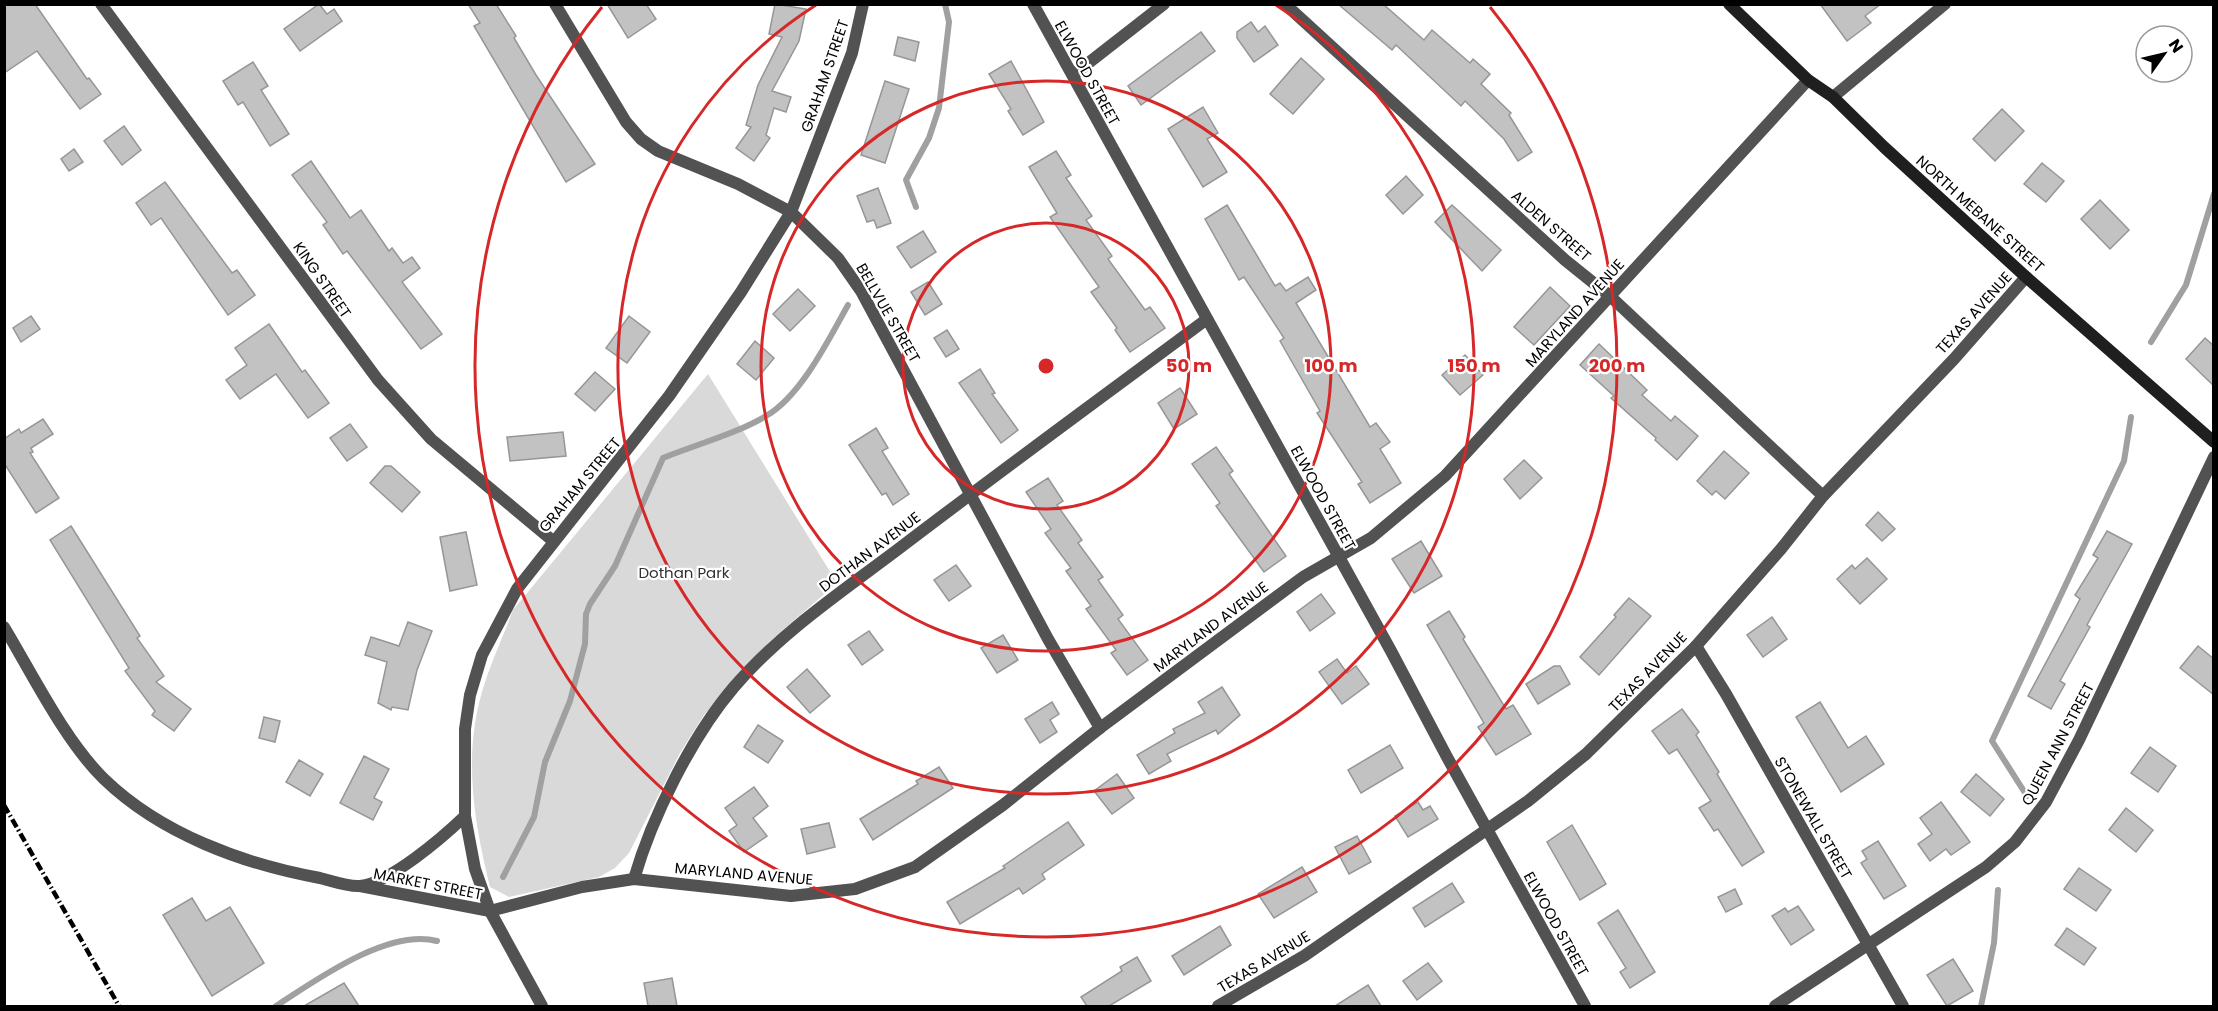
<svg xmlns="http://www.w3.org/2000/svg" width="2218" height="1011" font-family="Poppins,sans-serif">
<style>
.green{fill:#d9d9d9}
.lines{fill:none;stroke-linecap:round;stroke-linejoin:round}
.stream{stroke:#a0a0a0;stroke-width:6}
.building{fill:#c2c2c2;stroke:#969696;stroke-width:1.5}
.minor{stroke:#525252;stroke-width:12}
.tertiary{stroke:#525252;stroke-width:12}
.secondary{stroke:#1f1f1f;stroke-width:12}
.rail{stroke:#000;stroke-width:4.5;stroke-dasharray:9 3 1.5 3;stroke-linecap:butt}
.ring{fill:none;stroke:#d62828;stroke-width:3}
.labels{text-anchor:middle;stroke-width:4.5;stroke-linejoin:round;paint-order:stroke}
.street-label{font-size:15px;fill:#000;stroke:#fff}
.park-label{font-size:15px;fill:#303030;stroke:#fff}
.centre{fill:#d62828;stroke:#fff;stroke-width:3}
.ring-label{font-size:18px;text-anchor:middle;font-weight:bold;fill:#d62828;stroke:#fff;stroke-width:4.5;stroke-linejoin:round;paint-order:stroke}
</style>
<rect width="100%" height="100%" fill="#fff"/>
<path class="green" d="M708,374l129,209 -68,59 -65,73 -24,38 -51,100 -14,15 -16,9 -90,20 -19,-10c-16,-65 -27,-130 -8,-195 8,-28 21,-55 31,-82z"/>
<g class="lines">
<g class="stream">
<path d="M916,207l-10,-27 23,-42 10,-30 10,-86 -4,-18"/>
<path d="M2151,342l35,-57 28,-91"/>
<path d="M2027,796l-35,-55 132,-280 7,-44"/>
<path d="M503,877l31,-60 11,-55 25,-61 15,-57 1,-30 4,-10 25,-38 48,-108c32,-13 75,-25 103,-42 35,-20 63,-77 82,-111"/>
<path d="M276,1006c40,-26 112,-78 161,-65"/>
<path d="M1981,1006l13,-63 4,-53"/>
</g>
</g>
<g class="building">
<path d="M4,4h31l52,75 2,-1 12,16 -21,15 -43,-58 -33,22z"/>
<path d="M319,4l8,10 7,-5 8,12 -42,30 -16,-22z"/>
<path d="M468,4h28l20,32 -2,2 22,37 59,89 -29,18 -92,-156 6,-3z"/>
<path d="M607,4h39l10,15 -28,19z"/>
<path d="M775,4l31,5 -7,32 -27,50 19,6 -5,15 -12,-4 -8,27 4,3 -16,23 -18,-13 15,-21 -5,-2 12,-40 24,-48 -13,-3z"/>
<path d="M1338,4h45l41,36 8,-10 38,33 3,-4 17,15 -9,10 30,29 -2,2 23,37 -14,9 -14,-22 -39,-38 -4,5 -65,-61 -4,5z"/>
<path d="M1820,4h61l-16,12 6,7 -24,18z"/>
<path d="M1251,22l7,10 7,-6 13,19 -24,17 -17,-24v-6z"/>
<path d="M1201,32l14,19 -74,54 -13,-19z"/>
<path d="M898,37l21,5 -4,19 -21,-6z"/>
<path d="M1301,58l23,21 -31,35 -23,-20z"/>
<path d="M1011,61l33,61 -21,13 -15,-24 3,-2 -22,-35z"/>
<path d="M253,62l15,24 -7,4 28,44 -19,12 -27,-44 -5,3 -15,-24z"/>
<path d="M885,81l24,8 -24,74 -24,-8z"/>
<path d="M1203,107l15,26 -11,6 20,33 -24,15 -35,-58z"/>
<path d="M2002,109l22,22 -29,30 -22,-22z"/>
<path d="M124,126l17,24 -19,15 -18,-24z"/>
<path d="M74,149l9,13 -14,9 -8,-12z"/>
<path d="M1056,151l15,24 -5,3 26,38 -6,4 26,36 -4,3 37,51 5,-3 15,21 -35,24 -15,-22 2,-2 -26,-36 8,-5 -49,-70 7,-4 -28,-46z"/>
<path d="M311,161l39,57 11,-8 28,41 3,-3 11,15 9,-6 8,11 -18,14 40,52 -21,15 -74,-98 -4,3 -20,-29 4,-3 -35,-47z"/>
<path d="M2042,163l22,18 -18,21 -22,-18z"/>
<path d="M1406,176l17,19 -20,19 -17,-19z"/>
<path d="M165,182l67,91 5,-3 18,25 -27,20 -67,-97 -10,7 -15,-22z"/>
<path d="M878,188l13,35 -14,5 -3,-8 -7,2 -10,-26z"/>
<path d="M2100,200l29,30 -19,19 -29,-30z"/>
<path d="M1227,205l48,81 5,-3 6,8 22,-14 8,13 -20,13 74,124 6,-4 14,19 -10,7 21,34 -31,20 -12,-19 4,-2 -45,-69 3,-2 -40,-70 4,-3 -40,-61 -5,3 -34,-61z"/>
<path d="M1452,205l49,45 -19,21 -47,-49z"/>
<path d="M923,231l13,21 -25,16 -14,-21z"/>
<path d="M928,282l14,22 -17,11 -14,-23z"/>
<path d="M1550,287l20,19 -36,39 -20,-18z"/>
<path d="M798,289l17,17 -25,25 -17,-17z"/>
<path d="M31,316l9,13 -19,13 -8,-14z"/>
<path d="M629,316l21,16 -23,31 -21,-15z"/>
<path d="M269,324l33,48 3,-2 24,33 -21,15 -32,-44 -36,25 -14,-19 21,-15 -12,-17z"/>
<path d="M947,330l12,19 -13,8 -12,-19z"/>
<path d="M2205,338l9,8v40l-28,-27z"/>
<path d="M755,341l19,17 -18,22 -19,-16z"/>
<path d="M1599,344l48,46 -5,5 29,26 4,-5 23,20 -21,24 -22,-20 1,-2 -45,-40 3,-2 -34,-31z"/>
<path d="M1465,355l18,20 -23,20 -18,-20z"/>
<path d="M980,369l15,24 -3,1 26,36 -17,13 -42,-60z"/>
<path d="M595,372l20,17 -20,22 -20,-17z"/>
<path d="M1180,388l17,26 -23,15 -16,-26z"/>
<path d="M43,419l10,15 -22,14 2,4 -3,1 29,45 -23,15 -32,-50v-24l15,-10 2,4z"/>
<path d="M350,424l17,23 -20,14 -17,-23z"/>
<path d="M876,428l12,20 -6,3 27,43 -16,11 -7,-12 -4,2 -33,-50z"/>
<path d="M563,432l3,24 -56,5 -3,-24z"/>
<path d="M1216,447l17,24 -4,3 57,82 -22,16 -48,-66 4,-3 -28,-39z"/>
<path d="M1724,451l25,22 -24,26 -9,-8 -4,4 -15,-14z"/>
<path d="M1524,460l18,18 -22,21 -16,-20z"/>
<path d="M385,466h6l29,26 -18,20 -32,-29z"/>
<path d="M1048,478l15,23 -6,4 25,35 -4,3 25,34 -5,3 25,35 -5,4 30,41 -21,15 -16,-22 5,-3 -30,-41 5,-3 -25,-35 5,-3 -26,-35 6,-4 -25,-37z"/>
<path d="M1878,512l17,17 -13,12 -16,-16z"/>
<path d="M71,526l69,110 -3,2 27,38 -8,6 35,27 -17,22 -22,-16 3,-4 -30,-40 4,-3 -79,-128z"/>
<path d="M2107,531l25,13 -45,81 3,2 -30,54 5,3 -14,25 -23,-13 52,-97 -5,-4 23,-37 -5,-3z"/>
<path d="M466,532l11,53 -27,6 -10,-54z"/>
<path d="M1421,541l21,35 -28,17 -22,-34z"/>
<path d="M1867,558l20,21 -27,25 -23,-25 15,-14 3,4z"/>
<path d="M956,565l15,21 -22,15 -15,-21z"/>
<path d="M1321,594l14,19 -25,18 -13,-19z"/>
<path d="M1629,598l22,18 -52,59 -19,-18 36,-40 -2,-2z"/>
<path d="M1449,611l16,26 -2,2 43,70 7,-4 18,29 -35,21 -18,-28 6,-4 -57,-98z"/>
<path d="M1772,617l15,22 -24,18 -16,-22z"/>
<path d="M408,622l24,9 -15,39 -9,40 -16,-3 -1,3 -13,-7 9,-41 -22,-7 6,-18 28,9z"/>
<path d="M869,631l14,19 -21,15 -14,-20z"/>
<path d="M1003,635l15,25 -21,13 -16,-25z"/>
<path d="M2198,646l16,13v36l-34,-27z"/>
<path d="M1337,659l10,14 9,-7 13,18 -27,20 -23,-32z"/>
<path d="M1554,666h6l10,18 -32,20 -12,-20z"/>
<path d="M807,669l23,27 -20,17 -23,-26z"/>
<path d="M1222,687l18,28 -22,19 -2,-4 -49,24 4,7 -22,13 -12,-19 38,-22 -2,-4 32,-16 -7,-11z"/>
<path d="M1052,702l7,12 -9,6 7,12 -17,11 -15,-24z"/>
<path d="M1820,702l28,46 18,-12 18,28 -43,28 -45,-75z"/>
<path d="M1682,709l17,23 -3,3 23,37 -2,2 47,78 -22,14 -24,-37 -4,2 -15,-23 12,-7 -34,-52 -8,5 -17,-23z"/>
<path d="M264,717l16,4 -5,21 -16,-4z"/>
<path d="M758,725l25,16 -15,22 -24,-16z"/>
<path d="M1390,745l13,23 -42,25 -13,-23z"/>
<path d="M2150,747l26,19 -18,26 -27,-19z"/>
<path d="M364,756l25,13 -15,29 8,4 -9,18 -33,-17z"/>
<path d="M299,760l24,14 -13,22 -24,-14z"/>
<path d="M939,767l14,21 -80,52 -13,-21 58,-35 -2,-3z"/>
<path d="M1117,774l17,24 -22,16 -18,-23z"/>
<path d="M1976,774l28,25 -14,17 -29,-24z"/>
<path d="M754,787l14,19 -15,12 14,18 -23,16 -15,-21 8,-6 -12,-17z"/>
<path d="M1418,802l5,8 7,-4 8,13 -30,18 -13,-21z"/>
<path d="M1941,802l29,40 -19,13 -5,-6 -16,12 -12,-17 14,-10 -12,-16z"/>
<path d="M2126,808l27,22 -17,22 -27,-22z"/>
<path d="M1068,822l16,23 -42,29 3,5 -22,15 -4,-6 -59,36 -13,-22 58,-34 -2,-2z"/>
<path d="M829,823l6,24 -28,7 -6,-25z"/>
<path d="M1572,825l34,59 -26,16 -33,-58z"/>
<path d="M1357,836l14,26 -22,12 -14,-27z"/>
<path d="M1878,841l28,45 -22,13 -23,-36 6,-4 -5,-8z"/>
<path d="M1302,867l15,25 -43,26 -16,-24z"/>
<path d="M2079,868l32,22 -15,21 -32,-22z"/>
<path d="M1452,883l12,19 -39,25 -12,-19z"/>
<path d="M1735,889l7,15 -16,8 -8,-15z"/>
<path d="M192,898l14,23 24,-14 34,56 -52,33 -49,-81z"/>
<path d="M1798,906l16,24 -23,15 -19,-29 13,-8 3,4z"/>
<path d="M1618,910l37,62 -25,16 -10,-16 6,-4 -28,-45z"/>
<path d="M1220,926l11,19 -47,30 -12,-19z"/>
<path d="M2067,928l29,20 -12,17 -29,-20z"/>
<path d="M1137,957l14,24 -42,25h-22l-6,-9 41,-26 -2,-4z"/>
<path d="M1953,959l20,32 -26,15 -20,-31z"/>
<path d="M1428,963l14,18 -25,19 -14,-19z"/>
<path d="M672,978l5,28h-29l-4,-23z"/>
<path d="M344,983l15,23h-55z"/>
<path d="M1368,985l13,21h-46z"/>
</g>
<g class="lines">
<g class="minor">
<path d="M101,4l277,376 53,59 122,102"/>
<path d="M555,4l71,118 15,17 17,12 80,33 53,28 47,46 23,33 187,348 52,89"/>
<path d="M1033,4l358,647 56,106 138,249"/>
<path d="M1285,4l280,256 46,37 212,199"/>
<path d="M1073,75l91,-71"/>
<path d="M1833,97l112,-93"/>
<path d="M4,627c29,48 61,114 100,152 57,55 139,85 216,99 12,3 28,9 40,8 30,-3 83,-49 105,-70"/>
<path d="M1696,646l30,48 177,312"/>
<path d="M634,879c18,-62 58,-143 100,-192 47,-55 109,-96 167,-140 101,-77 204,-152 306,-228"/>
<path d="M360,886l130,25 92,-24 52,-8 157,17 64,-7 60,-22 88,-62 97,-77 203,-151 68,-39 74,-62 363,-396"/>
<path d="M1218,1006l86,-50 224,-155 58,-47 110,-108 85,-97 42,-53 131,-137 72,-82"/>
</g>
<g class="tertiary">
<path d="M542,1006l-52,-95 -15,-42 -10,-53v-87l5,-34 12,-40 35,-66 152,-193 72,-104 50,-80 61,-159 11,-49"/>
<path d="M1775,1006l211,-139 29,-25 31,-40 33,-62 135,-283"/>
</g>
<path class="secondary" d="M1729,4l79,76 25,17 51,50 142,130 188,165"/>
<path class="rail" d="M4,805l115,201"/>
</g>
<g class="ring">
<circle cx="1046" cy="366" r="143"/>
<circle cx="1046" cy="366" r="285"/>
<path d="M1276 5A428 428 0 1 1 816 5"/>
<path d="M1490 7A571 571 0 1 1 602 7"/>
</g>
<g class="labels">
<g class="street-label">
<text transform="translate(1087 73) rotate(61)" y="5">ELWOOD STREET</text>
<text transform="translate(825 76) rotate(-71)" y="5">GRAHAM STREET</text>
<text transform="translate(1980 214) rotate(42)" y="5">NORTH MEBANE STREET</text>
<text transform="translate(1551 226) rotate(41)" y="5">ALDEN STREET</text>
<text transform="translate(322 280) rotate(55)" y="5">KING STREET</text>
<text transform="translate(888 313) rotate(60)" y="5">BELLVUE STREET</text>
<text transform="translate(1575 313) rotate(-48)" y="5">MARYLAND AVENUE</text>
<text transform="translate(1974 313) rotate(-48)" y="5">TEXAS AVENUE</text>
<text transform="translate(580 485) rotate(-50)" y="5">GRAHAM STREET</text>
<text transform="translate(1323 498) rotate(61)" y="5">ELWOOD STREET</text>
<text transform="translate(870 552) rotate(-37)" y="5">DOTHAN AVENUE</text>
<text transform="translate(1211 627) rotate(-37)" y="5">MARYLAND AVENUE</text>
<text transform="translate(1648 672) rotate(-46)" y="5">TEXAS AVENUE</text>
<text transform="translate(2058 744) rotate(-62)" y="5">QUEEN ANN STREET</text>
<text transform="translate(1813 818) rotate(60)" y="5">STONEWALL STREET</text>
<text transform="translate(744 874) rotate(5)" y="5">MARYLAND AVENUE</text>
<text transform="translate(428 884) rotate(11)" y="5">MARKET STREET</text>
<text transform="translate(1556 924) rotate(61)" y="5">ELWOOD STREET</text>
<text transform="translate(1264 962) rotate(-31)" y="5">TEXAS AVENUE</text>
</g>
<g class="park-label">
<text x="684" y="578">Dothan Park</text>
</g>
</g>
<circle cx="1046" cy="366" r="9" class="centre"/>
<g class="ring-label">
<text x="1189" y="372">50 m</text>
<text x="1331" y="372">100 m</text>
<text x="1474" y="372">150 m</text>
<text x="1617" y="372">200 m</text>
</g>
<rect width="2218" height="1011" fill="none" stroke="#000000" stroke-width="12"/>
<g transform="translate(2164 54) rotate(56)"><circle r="28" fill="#ffffff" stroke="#999999" stroke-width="1.5"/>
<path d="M0-4.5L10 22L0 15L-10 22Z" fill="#000000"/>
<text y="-9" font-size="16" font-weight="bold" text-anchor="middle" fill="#000000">N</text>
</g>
</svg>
